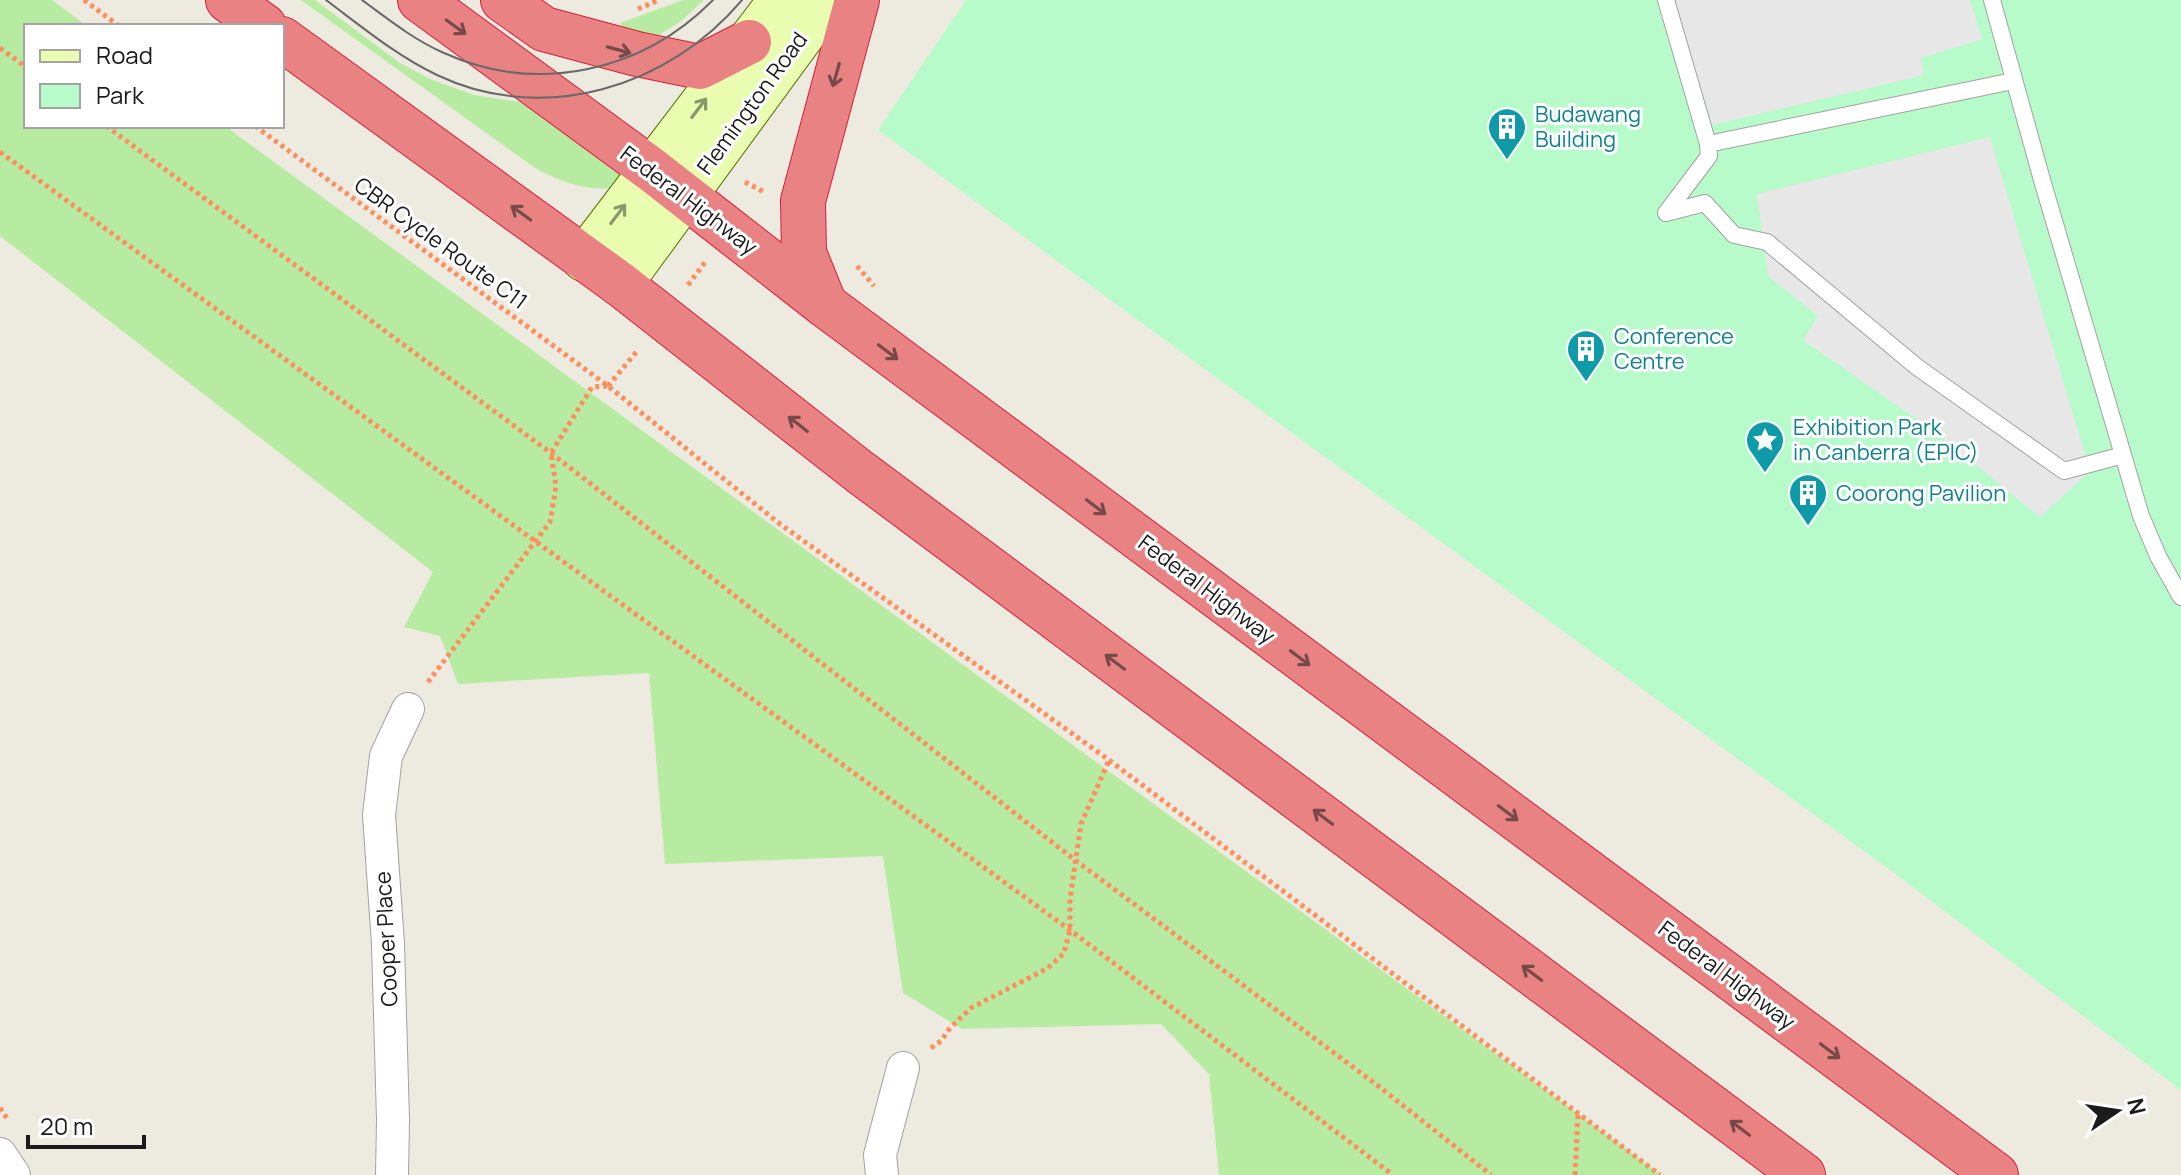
<svg xmlns="http://www.w3.org/2000/svg" width="2181" height="1175" font-family="Manrope,sans-serif">
<style>
.grass{fill:#b8eba2}
.park{fill:#b8fbca}
.parking{fill:#e7e7e7}
.lines{fill:none;stroke-linecap:round;stroke-linejoin:round}
.lane-casing{stroke:#a2a2a2;stroke-width:18}
.street-casing{stroke:#a2a2a2;stroke-width:34}
.secondary-casing{stroke:#517300;stroke-width:46}
.highway-casing{stroke:#db1c3a;stroke-width:46}
.path{stroke:#ff8d5e;stroke-width:5;stroke-dasharray:4 4;stroke-linecap:butt}
.lane{stroke:#fff;stroke-width:16}
.street{stroke:#fff;stroke-width:32}
.secondary{stroke:#e9fcaf;stroke-width:44}
.highway{stroke:#e98282;stroke-width:44}
.tram{stroke:#696969;stroke-width:2}
.oneway{stroke:#784949}
.oneway2{stroke:#8c976c}
.labels{text-anchor:middle;stroke-width:6;stroke-linejoin:round;paint-order:stroke}
.street-label{font-size:22px;fill:#1b1b1b;stroke:#fff}
.culture-label{font-size:22px;fill:#0d838f;stroke:#fff;text-anchor:start}
</style>
<rect width="100%" height="100%" fill="#edebdf"/>
<g class="grass">
<path d="M0,0h52l35,26h-61v100h199l1437,1049h-443l-10,-101 -48,-50 -199,5 -59,-36 -20,-137 -218,8 -16,-191 -191,11 -18,-48 -36,-9 29,-55 -433,-336z"/>
<path d="M301,0h14l85,63 30,16 44,16 52,8 96,73 -8,12c-31,3 -52,-6 -79,-20z"/>
<path d="M683,0h21l-24,22 -36,22 -11,-3 -13,-18z"/>
</g>
<path class="park" d="M966,0h1215v1090l-287,-217 -1016,-743z"/>
<g class="parking">
<path d="M1675,0h295l12,39 -61,19 3,17 -212,50z"/>
<path d="M1990,137l100,334 -50,46 -102,-83 -135,-94 15,-24 -50,-40 -11,-82z"/>
</g>
<g class="lines">
<g class="lane-casing">
<g id="lane">
<path d="M1666,0l42,144 1,12 -43,57 39,-10 29,32 33,7 150,125 147,104 59,-16"/>
<path d="M1992,0l50,180 99,336 17,40 23,41"/>
<path d="M1708,144l305,-63"/>
</g>
</g>
<g class="street-casing">
<g id="street">
<path d="M0,1154l14,21"/>
<path d="M392,1175l1,-55 -5,-176 -9,-129 7,-59 22,-47"/>
<path d="M882,1175l-2,-20 23,-87"/>
</g>
</g>
<g class="secondary-casing">
<g id="secondary">
<path d="M584,259l197,-259"/>
<path d="M620,284l208,-284"/>
</g>
</g>
<g class="highway-casing">
<g id="highway">
<path d="M228,0l36,26"/>
<path d="M420,0l232,170 173,135 1171,870"/>
<path d="M503,0l41,29 93,25 63,13 49,-25"/>
<path d="M282,39l338,245 240,188 943,703"/>
<path d="M825,305l-21,-52 -1,-52 54,-201"/>
</g>
</g>
<g class="path">
<path d="M84,0l35,26"/>
<path d="M638,9l21,-9"/>
<path d="M0,48l26,19"/>
<path d="M106,126l445,327 524,407 302,225 114,90"/>
<path d="M255,126l353,260 172,138 329,236 551,415"/>
<path d="M0,152l1070,778 323,245"/>
<path d="M745,182l19,10"/>
<path d="M857,266l17,20"/>
<path d="M688,285l18,-24"/>
<path d="M608,386l30,-36"/>
<path d="M428,682l122,-160 6,-36 -5,-33 41,-66 16,-1"/>
<path d="M931,1048l10,-7 9,-13 21,-20 77,-40 16,-15 6,-23v-32l11,-74 28,-64"/>
<path d="M0,1108l8,12"/>
<path d="M1575,1175l3,-60"/>
</g>
<use href="#lane" class="lane"/>
<use href="#street" class="street"/>
<use href="#secondary" class="secondary"/>
<use href="#highway" class="highway"/>
<g class="tram">
<path d="M326,0c36,27 71,56 111,75 107,51 232,12 305,-75"/>
<path d="M362,0c26,19 52,40 82,53 93,42 198,19 269,-53"/>
</g>
</g>
<defs><path id="oneway-shaft" d="M-6 0H5M1.5-3L5.5 0L1.5 3" fill="none" stroke-width="1.6" stroke-linecap="round" stroke-linejoin="round" transform="scale(2)"/></defs>
<g class="oneway">
<use href="#oneway-shaft" transform="translate(456 27) rotate(36)"/>
<use href="#oneway-shaft" transform="translate(619 50) rotate(15)"/>
<use href="#oneway-shaft" transform="translate(836 75) rotate(106)"/>
<use href="#oneway-shaft" transform="translate(521 213) rotate(-144)"/>
<use href="#oneway-shaft" transform="translate(888 352) rotate(37)"/>
<use href="#oneway-shaft" transform="translate(798 424) rotate(-142)"/>
<use href="#oneway-shaft" transform="translate(1096 507) rotate(37)"/>
<use href="#oneway-shaft" transform="translate(1300 658) rotate(37)"/>
<use href="#oneway-shaft" transform="translate(1115 662) rotate(-143)"/>
<use href="#oneway-shaft" transform="translate(1508 813) rotate(37)"/>
<use href="#oneway-shaft" transform="translate(1323 817) rotate(-143)"/>
<use href="#oneway-shaft" transform="translate(1532 973) rotate(-143)"/>
<use href="#oneway-shaft" transform="translate(1830 1051) rotate(37)"/>
<use href="#oneway-shaft" transform="translate(1740 1128) rotate(-143)"/>
</g>
<g class="oneway2">
<use href="#oneway-shaft" transform="translate(699 108) rotate(-53)"/>
<use href="#oneway-shaft" transform="translate(618 214) rotate(-53)"/>
</g>
<defs>
<g id="building-pin" transform="scale(2)"><path d="M0 17L-7.5 6A9.5 9.5 0 1 1 7.5 6Z" fill="#0f9aa8" stroke="#fff"/><path d="M-4-6H4V6H1V3H-1V6H-4ZM-2.5-4.3h1.7v1.8h-1.7ZM.8-4.3h1.7v1.8H.8ZM-2.5-1h1.7V.8h-1.7ZM.8-1h1.7V.8H.8Z" fill="#fff"/></g>
<g id="sight-pin" transform="scale(2)"><path d="M0 17L-7.5 6A9.5 9.5 0 1 1 7.5 6Z" fill="#0f9aa8" stroke="#fff"/><path d="M0-6L1.8-2.2L6-1.7L2.9 1.2L3.7 5.4L0 3.3L-3.7 5.4L-2.9 1.2L-6-1.7L-1.8-2.2Z" fill="#fff"/></g>
</defs>
<g fill-rule="evenodd">
<use href="#building-pin" x="1507" y="127"/>
<use href="#building-pin" x="1586" y="349"/>
<use href="#sight-pin" x="1765" y="440"/>
<use href="#building-pin" x="1808" y="493"/>
</g>
<g class="labels">
<g class="street-label">
<text transform="translate(752 103) rotate(-54)" y="8">Flemington Road</text>
<text transform="translate(689 200) rotate(37)" y="8">Federal Highway</text>
<text transform="translate(441 243) rotate(36)" y="8">CBR Cycle Route C11</text>
<text transform="translate(1207 589) rotate(37)" y="8">Federal Highway</text>
<text transform="translate(386 939) rotate(-93)" y="8">Cooper Place</text>
<text transform="translate(1727 975) rotate(37)" y="8">Federal Highway</text>
</g>
<g class="culture-label">
<text x="1535" y="122">Budawang<tspan x="1535" dy="25">Building</tspan></text>
<text x="1614" y="344">Conference<tspan x="1614" dy="25">Centre</tspan></text>
<text x="1793" y="435">Exhibition Park<tspan x="1793" dy="25">in Canberra (EPIC)</tspan></text>
<text x="1836" y="501">Coorong Pavilion</text>
</g>
</g>
<rect x="24" y="24" width="260" height="104" fill="#ffffff" stroke="#a4a4a4" stroke-width="2"/>
<rect x="40" y="50" width="40" height="12" fill="#e9fcaf" stroke="#a4a4a4" stroke-width="2"/>
<text x="96" y="64" font-size="24" fill="#1b1b1b">Road</text>
<rect x="40" y="84" width="40" height="24" fill="#b8fbca" stroke="#a4a4a4" stroke-width="2"/>
<text x="96" y="104" font-size="24" fill="#1b1b1b">Park</text>
<g transform="translate(2117 1111) rotate(77)" stroke="#ffffff" stroke-width="6" paint-order="stroke">
<path d="M0-6L14 30L0 20L-14 30Z" fill="#1b1b1b"/>
<text y="-12" font-size="22" font-weight="bold" text-anchor="middle" fill="#1b1b1b">N</text>
</g>
<path d="M28 1135v12h116v-12" fill="none" stroke="#1b1b1b" stroke-width="4"/>
<text x="40" y="1135" font-size="24" fill="#1b1b1b" stroke="#ffffff" stroke-width="6" paint-order="stroke">20 m</text>
</svg>
